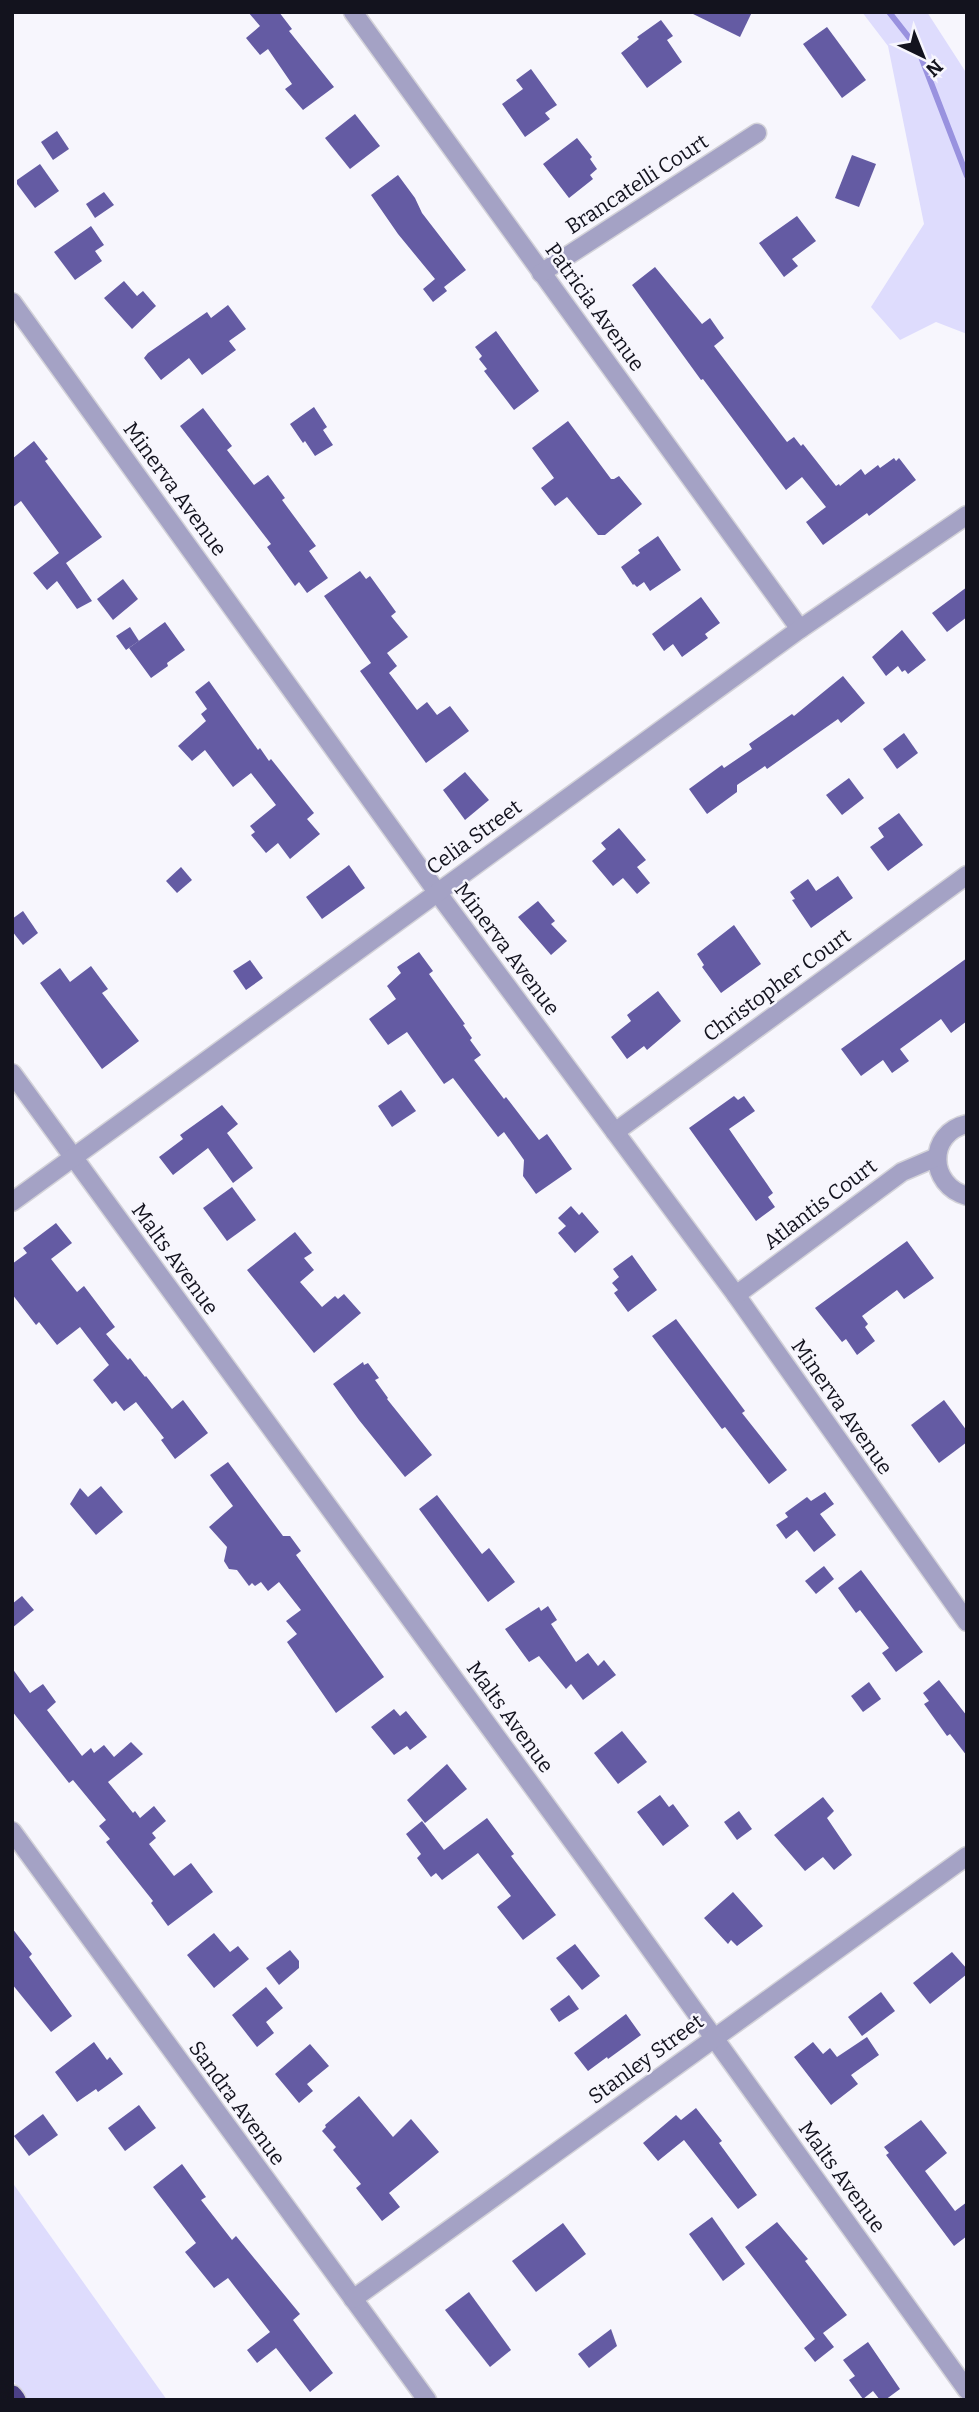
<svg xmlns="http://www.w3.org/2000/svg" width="979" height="2412" font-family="Bitter,serif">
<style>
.green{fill:#dedcfd}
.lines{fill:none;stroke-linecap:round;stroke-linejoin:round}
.stream{stroke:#9992df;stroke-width:6}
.building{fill:#645ba3}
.minor-casing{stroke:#d3d2d9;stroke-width:21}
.motorway-casing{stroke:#d3d2d9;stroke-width:24}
.minor{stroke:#a4a2c5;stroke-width:18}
.motorway{stroke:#4b4086;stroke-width:21}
.labels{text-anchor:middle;stroke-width:5;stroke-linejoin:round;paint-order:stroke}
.street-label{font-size:21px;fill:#13131e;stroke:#f7f6fd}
</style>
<rect width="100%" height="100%" fill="#f7f6fd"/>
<g class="green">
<path d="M862,12h65l40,62v260l-31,-12 -36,18 -29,-33 53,-83 -36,-178z"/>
<path d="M12,2182l155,218h-140l-15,-21z"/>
</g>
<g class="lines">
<path class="stream" d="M889,12l29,37 49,127"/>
</g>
<g class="building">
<path d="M248,12h31l13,17 -3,2 45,56 -31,23 -18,-21 7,-5 -24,-35 -8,6 -14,-17 14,-12z"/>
<path d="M689,12h63l-12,25z"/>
<path d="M661,20l12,16 -6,4 15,22 -35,26 -26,-35 18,-14 -2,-2z"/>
<path d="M827,27l39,53 -24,18 -39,-54z"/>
<path d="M531,69l26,36 -12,8 5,6 -25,18 -23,-33 21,-15 -7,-9z"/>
<path d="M355,114l25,32 -30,23 -25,-31z"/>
<path d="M57,131l12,18 -16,11 -12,-18z"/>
<path d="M577,138l15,19 -2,2 7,10 -7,6 3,4 -24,19 -26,-34z"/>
<path d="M852,155l24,9 -17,43 -24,-9z"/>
<path d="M40,164l19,27 -24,17 -18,-24v-4z"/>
<path d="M398,175l17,23 7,15 44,57 -22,17 3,4 -14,11 -10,-13 12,-10 -37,-45 -27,-39z"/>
<path d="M104,192l10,13 -19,13 -9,-14z"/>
<path d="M797,216l19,25 -24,18 6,7 -14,11 -25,-34z"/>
<path d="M91,226l13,19 -9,6 7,10 -27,19 -21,-28z"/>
<path d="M655,267l47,57 8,-6 14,20 -10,8 73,96 7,-5 7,9 2,-2 33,42 3,-2 1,2 21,-17 4,6 13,-10 2,3 14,-10 2,3 3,-3 17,22 -47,36 -2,-3 -44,32 -17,-23 20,-15 -24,-30 -16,13 -83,-111 -2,1 -69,-95z"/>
<path d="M124,281l13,15 6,-5 13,15 -24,23 -28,-31z"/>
<path d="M228,305l18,24 -17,12 7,9 -34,25 -13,-17 -28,22 -17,-22 4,-5 59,-41 4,6z"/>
<path d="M496,331l43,60 -25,19 -30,-39 3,-2 -8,-10 3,-3 -7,-9z"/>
<path d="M314,407l13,20 -4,3 10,15 -18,11 -10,-15 -2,2 -13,-19z"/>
<path d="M203,408l29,38 -5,4 27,35 14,-10 17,23 -3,2 34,46 -7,5 19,27 -21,15 -8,-11 -4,4 -28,-39 4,-3 -91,-118z"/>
<path d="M568,421l43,58h3l5,-3 23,28 -37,31h-7l-31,-38 -12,9 -14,-18 13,-10 -22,-30z"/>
<path d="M34,441l14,18 -3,2 57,76 -36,26 26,38 -15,8 -20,-28 -10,9 -14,-17 26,-20 -38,-52 -9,7v-49z"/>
<path d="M658,536l23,34 -31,21 -6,-9 -7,5 -3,-3 -1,1 -12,-18 19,-14 -2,-3z"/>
<path d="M360,571l6,8 4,-3 26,36 -5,4 17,21 -21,16 10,13 -8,7 28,37 10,-8 10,13 13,-9 19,25 -43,32 -66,-92 11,-8 -47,-67z"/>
<path d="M123,579l15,20 -25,21 -16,-21z"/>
<path d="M967,587v30l-20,15 -15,-19z"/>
<path d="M701,597l19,26 -15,11 3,4 -26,19 -9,-13 -9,7 -12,-17z"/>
<path d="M165,622l20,28 -18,13 1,3 -17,12 -22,-30z"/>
<path d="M130,627l9,14 -13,9 -10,-14z"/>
<path d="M902,630l24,30 -18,14 -3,-4 -3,2 -4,-6 -12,10 -14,-19z"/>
<path d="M843,676l22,27 -24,20 -3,-4 -71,50 -2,-3 -28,19v7l-30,22 -18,-25 33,-24 2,3 28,-19 -3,-5 43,-30 2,2z"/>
<path d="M209,681l49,69 2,-2 9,13 2,-2 43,54 -7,6 13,15 -30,25 -12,-16 -12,10 -15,-18 4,-3 -5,-6 26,-21 -25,-32 -18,14 -28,-37 -13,11 -14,-15 28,-25 -5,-7 6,-5 -12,-17z"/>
<path d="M904,733l14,20 -21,16 -14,-20z"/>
<path d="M465,772l24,28 -24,20 -22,-30z"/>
<path d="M849,778l15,20 -22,17 -16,-20z"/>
<path d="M899,813l24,32 -35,26 -18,-24 14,-10 -6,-9z"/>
<path d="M619,828l27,32 -9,7 13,16 -13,11 -14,-16 -10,8 -21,-25 14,-12 -5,-6z"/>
<path d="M349,865l16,23 -43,31 -16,-22z"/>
<path d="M181,867l11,13 -15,13 -11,-12z"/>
<path d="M838,876l15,22 -42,30 -19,-28 3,-1 -5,-7 18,-13 8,12z"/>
<path d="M538,901l17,20 -4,3 16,17 -16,14 -33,-38z"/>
<path d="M23,911l15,22 -15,12 -11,-14v-12z"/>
<path d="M734,925l27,39 -40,29 -19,-26 2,-2 -7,-11z"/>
<path d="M419,952l14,19 -4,3 36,50 -2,1 9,13 -2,2 11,15 -7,5 30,39 2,-2 33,43 8,-6 25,35 -36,25 -13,-18 1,-16 -20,-28 -6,5 -45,-59 -9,6 -37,-52 -19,13 -19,-26 27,-20 -9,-13 14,-13 -4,-6z"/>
<path d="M967,958v63l-16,12 -10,-14 -41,30 9,12 -17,12 -9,-13 -22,16 -20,-27z"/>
<path d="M250,960l13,18 -17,12 -13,-19z"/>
<path d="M91,966l17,23 -6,4 37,48 -37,28 -62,-86 20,-15 10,14z"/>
<path d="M658,991l23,30 -34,29 -3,-4 -17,13 -16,-22 20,-16 -4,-6z"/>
<path d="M401,1090l15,21 -24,16 -14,-21z"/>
<path d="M734,1096l4,4 6,-4 11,15 -26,18 38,55 6,9 -5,4 7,10 -19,14 -67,-93z"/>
<path d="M222,1105l16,19 -11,9 26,35 -20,15 -25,-35 -35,27 -14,-18 24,-18 -3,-4z"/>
<path d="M232,1187l24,33 -29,21 -24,-33z"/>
<path d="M571,1206l8,9 3,-3 17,20 -24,21 -17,-20 8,-7 -8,-8z"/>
<path d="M56,1223l16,20 -21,16 26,33 7,-6 31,41 -9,7 22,26 2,-2 15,19 1,-1 26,33 11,-9 25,33 -33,26 -14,-19 3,-2 -28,-36 -12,9 -8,-10 -4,3 -19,-24 16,-15 -29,-38 -23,18 -18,-23 -3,3 -24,-31v-30l15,-11 -4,-5z"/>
<path d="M295,1232l17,21 -8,5 10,12 -14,12 22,25 13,-11 3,3 6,-5 17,19 -47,40 -67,-83z"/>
<path d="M907,1241l27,37 -30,21 -7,-9 -35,26 6,8 -3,3 10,14 -18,14 -11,-16 -4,3 -27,-34z"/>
<path d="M632,1255l25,35 -29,22 -14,-19 4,-3 -6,-7 7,-6 -6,-8z"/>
<path d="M676,1319l69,92 -3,2 45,57 -18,14 -44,-57 -3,2 -70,-93z"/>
<path d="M363,1362l1,3 4,-2 11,15 -4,2 13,18 -1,1 45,56 -27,22 -46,-57 -26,-36z"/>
<path d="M944,1400l23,31v11l-28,21 -28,-38z"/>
<path d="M228,1462l55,74h7l11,15 -5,4 88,122 -48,36 -49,-71 10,-8 -11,-13 15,-11 -22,-28 -11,9 -7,-9 -6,4 -3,-3 -3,3 -12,-16 -8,-1 -5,-8 3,-14 -18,-20 24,-21 -23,-31z"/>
<path d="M101,1486l22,26 -27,23 -26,-31 10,-16 8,9z"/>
<path d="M825,1492l9,12 -14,10 16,21 -22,17 -17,-22 -11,9 -10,-14 12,-8 -3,-4 22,-16 4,4z"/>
<path d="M437,1495l45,59 7,-6 26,34 -27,20 -69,-93z"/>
<path d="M824,1566l10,13 -18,15 -11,-13z"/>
<path d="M861,1570l62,82 -27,20 -14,-19 7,-5 -29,-38 -4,3 -18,-25z"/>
<path d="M22,1596l12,14 -22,18v-24z"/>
<path d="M548,1606l9,14 -6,4 25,38 12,-9 10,13 6,-6 12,15 -33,25 -12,-16 -5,5 -27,-33 -10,6 -24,-33 34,-22 2,4z"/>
<path d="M12,1668l18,25 13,-9 13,18 -9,8 35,46 9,-8 3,5 10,-8 10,12 17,-15 12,12 -35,28 25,31 2,-2 5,7 14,-12 12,15 -14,12 4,5 -7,6 25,32 17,-13 22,29 -45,34 -17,-23 2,-2 -47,-59 4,-3 -11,-13 7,-6 -33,-40 -4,3 -57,-72z"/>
<path d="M939,1680l28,36v40l-17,-22 -3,2 -23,-32 5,-3 -6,-8z"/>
<path d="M869,1682l12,17 -18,13 -12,-16z"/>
<path d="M394,1709l6,7 6,-5 21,26 -17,13 -3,-4 -13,9 -23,-28z"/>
<path d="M622,1731l25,31 -29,22 -24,-31z"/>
<path d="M447,1764l20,25 -42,34 -18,-23z"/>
<path d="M660,1795l9,12 4,-3 16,22 -26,20 -26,-34z"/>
<path d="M823,1797l11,14 -7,7 25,37 -18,15 -11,-13 -18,14 -31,-36z"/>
<path d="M739,1811l13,18 -15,11 -13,-18z"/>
<path d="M487,1818l27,36 -3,2 45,59 -33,25 -26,-33 14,-11 -33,-43 -36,27 -6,-7 -5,4 -14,-19 4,-4 -15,-20 16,-13 22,29z"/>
<path d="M733,1892l30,34 -26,20 -6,-6 -3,4 -24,-26z"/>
<path d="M12,1928l20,26 -3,3 43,59 -21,16 -39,-48z"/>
<path d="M214,1933l16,19 8,-6 11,13 -35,29 -27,-33z"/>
<path d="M575,1944l25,32 -18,14 -26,-32z"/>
<path d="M290,1950l9,11v7l-20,17 -13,-17z"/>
<path d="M952,1952l15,17v5l-37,30 -17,-21z"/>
<path d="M266,1987l17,21 -17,14 8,11 -17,14 -25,-32z"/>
<path d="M881,1992l14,19 -33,25 -14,-19z"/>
<path d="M569,1995l10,14 -20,13 -9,-13z"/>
<path d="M626,2014l15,21 -33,24 -1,-2 -19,14 -14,-18z"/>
<path d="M867,2037l12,18 -28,20 7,9 -27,21 -37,-48 19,-15 10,12 7,-6 7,9z"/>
<path d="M94,2042l13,18 3,-3 13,17 -25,18 -2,-3 -19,13 -22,-30z"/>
<path d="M310,2044l19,22 -22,18 6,7 -14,12 -24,-29z"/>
<path d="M359,2096l34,41 18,-18 28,33 -50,41 11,14 -18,14 -26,-33 5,-4 -28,-34 3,-3 -14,-16 4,-4 -1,-2z"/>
<path d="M139,2105l17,23 -31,23 -17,-23z"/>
<path d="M696,2108l26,33 -3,2 38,52 -19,14 -54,-69 -26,21 -15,-18 33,-28 5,5z"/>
<path d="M43,2114l15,21 -29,21 -15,-20z"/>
<path d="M921,2120l26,33 -22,18 30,40 12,-9v34l-13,10 -68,-91 3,-2 -5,-6z"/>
<path d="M182,2164l24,33 -5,3 31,40 4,-4 64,78 -7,6 40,53 -23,19 -34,-44 -19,15 -10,-13 23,-18 -42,-54 -14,10 -29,-36 11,-9 -43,-56z"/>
<path d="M712,2217l33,47 -22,17 -34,-47z"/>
<path d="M777,2222l31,37 -3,2 42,54 -24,18 11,14 -19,15 -11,-14 11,-9 -70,-92z"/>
<path d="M563,2223l23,31 -50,38 -24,-31z"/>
<path d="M469,2292l42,58 -21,17 -45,-57z"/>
<path d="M611,2329l6,17 -28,22 -11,-14z"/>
<path d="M868,2342l32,47 -15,11h-5l-7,-9 -10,8 -14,-19 6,-4 -12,-16z"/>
</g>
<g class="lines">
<g class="minor-casing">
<g id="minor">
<path d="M353,12l447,617"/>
<path d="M541,273l216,-140"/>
<path d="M12,302l425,590 299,403 231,327"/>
<path d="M12,1073l580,795 375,522"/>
<path d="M967,1124c-40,9 -39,61 0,72"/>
<path d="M615,1132l352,-257"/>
<path d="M12,1202l788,-573 167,-114"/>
<path d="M736,1295l166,-123 35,-15"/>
<path d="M12,1831l415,569"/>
<path d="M353,2299l614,-443"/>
</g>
</g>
<g class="motorway-casing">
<path id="motorway" d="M12,2396l3,4"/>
</g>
<use href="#minor" class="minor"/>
<use href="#motorway" class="motorway"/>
</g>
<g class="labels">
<g class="street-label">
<text transform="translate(637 184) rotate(-33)" y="7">Brancatelli Court</text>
<text transform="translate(595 307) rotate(54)" y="7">Patricia Avenue</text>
<text transform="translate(175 489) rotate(54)" y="7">Minerva Avenue</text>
<text transform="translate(474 837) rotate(-36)" y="7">Celia Street</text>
<text transform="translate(507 949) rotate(53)" y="7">Minerva Avenue</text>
<text transform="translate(777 985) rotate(-36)" y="7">Christopher Court</text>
<text transform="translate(820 1204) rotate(-37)" y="7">Atlantis Court</text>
<text transform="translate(175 1259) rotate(54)" y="7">Malts Avenue</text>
<text transform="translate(842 1407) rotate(55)" y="7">Minerva Avenue</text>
<text transform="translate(510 1717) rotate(54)" y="7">Malts Avenue</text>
<text transform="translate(646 2059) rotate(-36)" y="7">Stanley Street</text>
<text transform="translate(237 2103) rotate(54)" y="7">Sandra Avenue</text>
<text transform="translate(842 2177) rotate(54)" y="7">Malts Avenue</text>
</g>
</g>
<rect width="979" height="2412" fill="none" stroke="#13131e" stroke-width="28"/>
<g transform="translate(923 56) rotate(137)" stroke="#f7f6fd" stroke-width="5" paint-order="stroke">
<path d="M0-5L12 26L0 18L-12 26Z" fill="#13131e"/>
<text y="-10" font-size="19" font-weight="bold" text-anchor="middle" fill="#13131e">N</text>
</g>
</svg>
